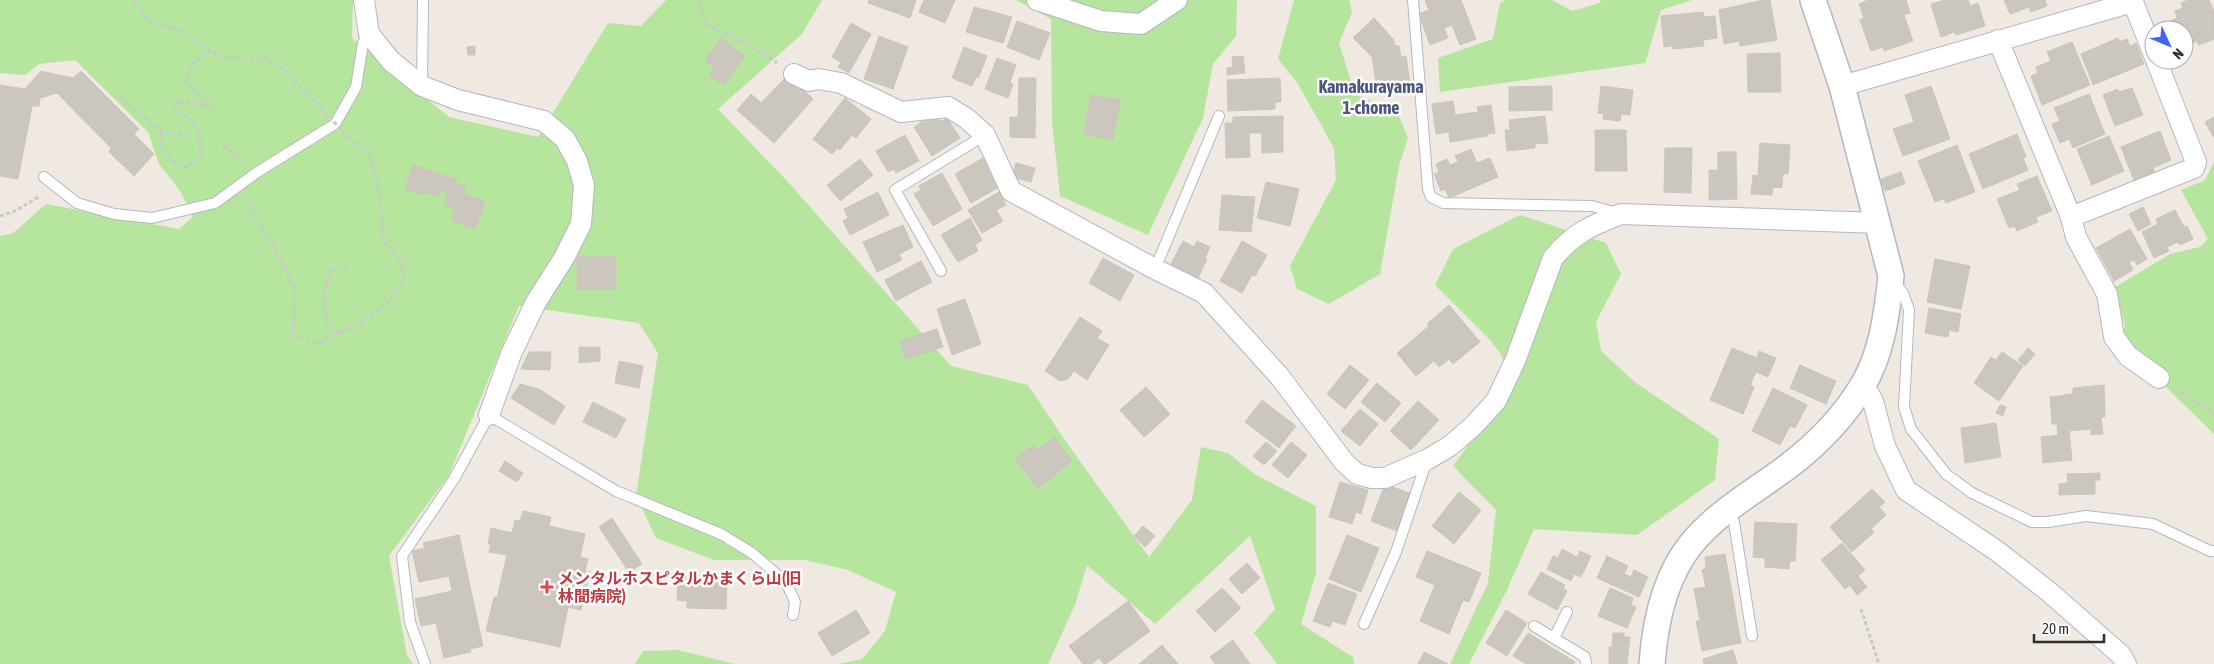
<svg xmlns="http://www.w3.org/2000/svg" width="2214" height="664" font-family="'Asap Condensed','Noto Sans JP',sans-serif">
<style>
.green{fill:#b6e59e}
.building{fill:#cbc7bf;stroke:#cbc5ba}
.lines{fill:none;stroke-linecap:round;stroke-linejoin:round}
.service-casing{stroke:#b4b7c1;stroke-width:12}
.minor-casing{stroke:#b4b7c1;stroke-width:22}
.tertiary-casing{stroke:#b4b7c1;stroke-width:28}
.path{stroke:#c9c9c9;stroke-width:3;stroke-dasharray:4 2.5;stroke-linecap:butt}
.service{stroke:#fff;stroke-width:10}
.minor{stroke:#fff;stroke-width:20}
.tertiary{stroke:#fff;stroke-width:25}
.path-bridge{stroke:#c9c9c9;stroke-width:3;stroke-dasharray:4 2.5;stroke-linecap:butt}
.health-dot{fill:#e0444e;stroke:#fff;stroke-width:2}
.labels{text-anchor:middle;stroke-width:5;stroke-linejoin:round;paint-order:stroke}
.health-label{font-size:16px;font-weight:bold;fill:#be3a42;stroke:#fff;text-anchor:start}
.neighbourhood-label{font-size:18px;font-weight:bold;fill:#4d5680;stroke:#fff}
</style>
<rect width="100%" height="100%" fill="#efe9e1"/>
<g class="green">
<path d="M0,0h353l-1,38 97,79 89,20 70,-114 33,3 25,-26h156l-20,34 -84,75 70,73 163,184 77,19 41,61 80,111 43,-57 9,-53 27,6 28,22 60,31v67l-15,51 52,33 1,7h-77l-23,-31 21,-24 -25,-73 -95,88 -68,-59 -12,40 -27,59h-210l24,-5 23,-28 11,-39 -48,-22 -43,-10h-91l-58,-22 -20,-42 22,-143 -19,-30 -120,-17 -70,169 -60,81 18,99 6,9h-413v-428l13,-3 33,-29 133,25 14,-12 -13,-26 -21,-27 -11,-32 -73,-72 -36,4 -14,11 -25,-2z"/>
<path d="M1016,0h221l-1,36 -23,28 -10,54 -55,117 -88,-39 -8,-74 -1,-103z"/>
<path d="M1294,0h55l3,12 -13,31 16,51 43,20 10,24 -9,28 -19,108 -51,30 -32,-15 -7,-23 46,-86 -2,-32 -36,-64 -20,-25z"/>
<path d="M1506,0h46l20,11 28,-8 1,-3h91l-31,10 -16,53 -205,29 -2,-34 55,-19 7,-36z"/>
<path d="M2214,162v272l-95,-93 6,-15 -10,-39 55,-33 30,-7 8,-8 -27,-49 24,-10z"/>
<path d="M1520,215l86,28 15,31 -25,48 5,29 35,32 83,56 -4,41 -78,55 -103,-6 -28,63 -37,72h-19l38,-81 8,-73 -43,-44 56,-78 -7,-32 -11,-15 -56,-56 18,-36z"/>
<path d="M678,650l57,14h-100l8,-13z"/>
</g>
<g class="building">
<path d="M869,0h47l-6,18 -42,-15z"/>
<path d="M924,0h31l-10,23 -26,-11z"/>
<path d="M1425,0h36l15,39 -16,6 -8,-20 -8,3 4,10 -18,7 -11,-31 10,-4z"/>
<path d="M1763,0h7l7,40 -37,6 -1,-5 -15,3 -5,-34z"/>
<path d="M1906,0l4,13 -6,2 9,26 -29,10 -1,-4 -12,4 -11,-31 4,-2 -5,-14 9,-4z"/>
<path d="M1945,0h23l2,6 8,-3 7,23 -29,9 -2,-3 -13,5 -10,-33z"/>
<path d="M2004,0h41l2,6 -16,6 -2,-5 -19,7z"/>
<path d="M2188,0h21l5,11v28l-15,6 -2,-4 -13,6v-17h-13l-3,-8 9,-4 -2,-7 8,-3 -2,-5z"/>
<path d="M974,7l38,10 -9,26 -37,-11z"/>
<path d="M1703,12l1,5 11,-1 2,22 -14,2 1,6 -31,3 -1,-3 -8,1 -3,-31z"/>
<path d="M1374,18l20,22v5l5,1 2,11 5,-1 4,27 -10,1 1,7 -23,4 -6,-38 -19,-19z"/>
<path d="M1017,21l33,12 -11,27 -32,-13z"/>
<path d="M851,23l20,11 -22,39 -11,-6 3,-5 -9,-5z"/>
<path d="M879,36l29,11 -15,42 -29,-10z"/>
<path d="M721,38l24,18 -21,29 -15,-10 6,-8 -10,-7z"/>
<path d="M2118,38l1,4 8,-3 3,7 6,-3 8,21 -51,21 -12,-31z"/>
<path d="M2072,42l18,43 -48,20 -11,-29 7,-3 -2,-6 15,-6 -4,-9z"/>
<path d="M475,46v9h-7l-1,-8z"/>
<path d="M964,47l23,9 -9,22 -2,-1 -4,9 -20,-8z"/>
<path d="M1780,53l1,39h-33l-1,-38z"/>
<path d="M1243,56l2,17 -18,2v-7l6,-1 -1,-10z"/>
<path d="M997,58l19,7 -6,18 3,1 -5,14 -23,-9z"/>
<path d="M41,71l32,7 8,-7 58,58 -5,5 20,20 -20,22 -25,-24 2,-4 -54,-55 -17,5 -1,8h-7l-14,73 -18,-3v-91l25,4z"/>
<path d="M1019,78h17l-1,60 -25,-1v-20h8z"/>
<path d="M1280,78l1,24h-6v7l-47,2 -1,-31z"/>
<path d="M784,79l8,7 3,-4 18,17 -39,44 -37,-33 14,-16 10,9z"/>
<path d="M1552,86v24l-43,1v-24z"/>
<path d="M1601,86l32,4 -3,25 -9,-1 -1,7 -17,-2 1,-5 -6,-1z"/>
<path d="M1931,86l19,53 -47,17 -10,-27 21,-7 -9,-27z"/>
<path d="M2132,88l11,27 -28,11 -12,-31 15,-6 1,3z"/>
<path d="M2089,94l16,40 -32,14 -4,-9 -9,4 -8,-19 8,-3 -6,-13z"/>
<path d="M1091,95l29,5 -7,40 -29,-6z"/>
<path d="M845,98l26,21 -15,19 -4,-3 -12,15 -3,-2 -5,6 -19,-15z"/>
<path d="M1453,101l2,14 23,-3 -1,-5 14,-2 4,28 -8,1v2l-37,6 -1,-10 -13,2 -4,-30z"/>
<path d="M1283,116v36l-21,1v-20h-13l1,24 -24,1 -1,-35h8v-6z"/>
<path d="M1545,116l3,27 -13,1v4l-28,3 -2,-21h5l-1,-10z"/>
<path d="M929,117l14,4 4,-3 13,20 -28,18 -18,-29z"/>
<path d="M2214,117v21l-9,-16z"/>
<path d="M1595,130h31l1,41h-32z"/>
<path d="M2160,131l11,29 -18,8 2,4 -21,8 -13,-33z"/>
<path d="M2017,134l9,23 -3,1 5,12 -45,19 -14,-35z"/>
<path d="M905,135l14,26 -23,12 -2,-4 -6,3 -12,-21z"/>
<path d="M2109,136l15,35 -32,14 -15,-36z"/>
<path d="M1760,143l30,2 -2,29h-5l-1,14 -9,-1 -1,8 -21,-1 2,-19 5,1z"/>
<path d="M1957,145l18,47 -29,11 -2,-4 -9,3 -17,-41z"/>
<path d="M1665,148h27l-1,45 -27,-1z"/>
<path d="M1471,149l6,14 13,-5 8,19 -49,21 -4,-9 -4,2 -7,-17 5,-2 -3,-8 11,-5 3,6 8,-3 -3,-6z"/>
<path d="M1718,152h18l1,47 -28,1v-30h9z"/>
<path d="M983,158l16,29 -28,16 -16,-29z"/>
<path d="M860,159l13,16 -33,26 -13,-16z"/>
<path d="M1016,163l19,5 -4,14 -19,-5z"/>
<path d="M413,165l44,15 -1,4 10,3 -2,7 21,7 -10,28 -24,-9 4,-11 -11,-4 4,-12 -7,-3 -2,7 -15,-5 -1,3 -18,-6z"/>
<path d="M1901,172l4,12 -20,7 -4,-12z"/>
<path d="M942,173l20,36 -29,17 -19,-32 7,-4 -2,-4z"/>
<path d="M2037,176l15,35 -16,6 2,5 -21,9 -2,-5 -6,2 -12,-29 23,-9 -3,-6z"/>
<path d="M1266,182l33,7 -9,37 -33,-8z"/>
<path d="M878,192l11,23 -39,20 -7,-14 5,-3 -4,-9z"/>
<path d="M999,192l7,13 -10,5 7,11 -21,12 -14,-23z"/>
<path d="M1222,195l33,2 -4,35 -32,-2z"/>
<path d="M2143,207l8,17 -13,7 -9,-17z"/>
<path d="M2175,210l9,17 3,-1 6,13 -13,6 -2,-3 -11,5 2,4 -15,7 -12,-26 16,-8 -2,-5z"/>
<path d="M970,218l12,22 -7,5 3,6 -20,11 -17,-27z"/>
<path d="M903,225l10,22 -14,7 3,6 -25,12 -14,-30z"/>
<path d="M2130,229l17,30 -10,6 -3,-5 -5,2 4,8 -19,11 -18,-33z"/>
<path d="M1183,241l11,6 3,-6 13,6 -5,11 2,1 -9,19 -27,-14z"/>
<path d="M1242,241l25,14 -12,21 -3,-1 -10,18 -22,-12z"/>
<path d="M577,256h38l1,33h-39z"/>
<path d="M1103,258l31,17 -14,26 -31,-18z"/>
<path d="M1935,259l35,7 -9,43 -34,-7z"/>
<path d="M921,261l11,21 -36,19 -11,-21z"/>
<path d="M965,299l16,45 -29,11 -15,-46z"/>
<path d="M1449,305l31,37 -27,22 -4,-5 -10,8 -5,-6 -18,15 -19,-23 32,-27 -2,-2z"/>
<path d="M1929,308l32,6 -3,18 -9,-2 -1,7 -23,-4z"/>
<path d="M1080,317l22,14 -5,7 12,7 -22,35 -13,-9 -6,8 -8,2 -15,-10z"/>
<path d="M937,329l6,18 -37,12 -6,-18z"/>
<path d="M579,347h21v14l-21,2z"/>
<path d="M1732,348l25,10 2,-7 17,7 -8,19 -12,-5 -6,13 4,2 -11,27 -33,-14z"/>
<path d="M2028,348l7,6 -10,12 -7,-6z"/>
<path d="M529,352h22l-1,18 -29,-1z"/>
<path d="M2002,352l21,14 -24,35 -25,-18 17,-26 5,3z"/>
<path d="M619,361l24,5 -4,22 -24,-5z"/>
<path d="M1350,365l19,15 -24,29 -18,-15z"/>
<path d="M1800,365l36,16 -10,23 -36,-16z"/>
<path d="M1377,383l24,20 -16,19 -24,-20z"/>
<path d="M520,384l19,5 26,17 -11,19 -43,-27z"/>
<path d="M2104,385l1,32h-4l2,17 -12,1v-6l-22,2 3,29 -29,3 -2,-26 17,-2 -1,-11h-5l-2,-27 23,-3v-6z"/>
<path d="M1146,387l24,27 -26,23 -24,-27z"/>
<path d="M1773,388l34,17 -12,23 -5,-2 -10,19 -28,-14z"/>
<path d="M1262,400l34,26 -17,22 -34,-26z"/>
<path d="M1418,401l21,19 -28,30 -21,-19z"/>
<path d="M593,402l33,17 -10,19 -33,-16z"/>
<path d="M2000,405l6,2 -3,9 -7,-3z"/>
<path d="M1360,409l18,15 -18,22 -19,-15z"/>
<path d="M1996,423l5,34 -36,6 -4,-35z"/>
<path d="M1054,437l18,24 -34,27 -23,-29 18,-14 4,5z"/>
<path d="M1266,442l11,9 -13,14 -11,-9z"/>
<path d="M1291,442l16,13 -19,23 -16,-13z"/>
<path d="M505,461l18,12 -6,9 -18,-11z"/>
<path d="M2100,473v7h-5v14l-36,1v-11l9,-1 -1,-9z"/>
<path d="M1340,482l28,8 -7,24 -5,-2 -4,12 -23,-7z"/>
<path d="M1385,484l27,10 -15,37 -26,-10z"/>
<path d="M1872,489l13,13 -6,5 7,8 -15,14 3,3 -22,20 -22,-25z"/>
<path d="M1459,492l22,18 -27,34 -22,-18z"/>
<path d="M523,511l28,6 -2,9 36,8 -5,23 8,2 -3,12 5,1 -9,38 -13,-3 -8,40 -74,-16 8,-34 3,1 10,-43 -18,-3 2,-8h-3l3,-16 21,5 3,-13 5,1z"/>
<path d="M612,518l30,46 -13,8 -30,-45z"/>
<path d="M1755,522l42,2 -2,37h-5l-1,8 -24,-2v-9l-12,-1z"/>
<path d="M1143,526l12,10 -10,11 -11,-11z"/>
<path d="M459,535l24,111 -13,3 1,3 -27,6 -8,-35 -15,3 -6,-27 37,-8 -3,-15 -30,6 -7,-31 13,-3 -2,-5z"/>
<path d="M1347,535l32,13 -18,44 -32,-13z"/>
<path d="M1842,543l23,27 -7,6 9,11 -10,8 -7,-10 -5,4 -24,-29z"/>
<path d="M1562,549l15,8 3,-6 11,5 -10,21 -7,-3 -3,7 -24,-12 6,-13 5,2z"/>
<path d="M1427,551l54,22 -12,29 -6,-2 -14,34 -29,-13 15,-36 -19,-8z"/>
<path d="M1725,554l16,89 -39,8 -6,-30h4l-6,-32 12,-2 -4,-17 4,-1 -1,-12z"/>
<path d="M1607,556l21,10 -4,8 7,3 3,-7 14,7 -9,20 -42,-19z"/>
<path d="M1247,563l13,15 -18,16 -13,-15z"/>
<path d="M1541,572l24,13 -2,4 4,2 -10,19 -29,-16z"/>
<path d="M687,575l40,1 -1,33 -39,-1v-7l-10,-1 1,-21h9z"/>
<path d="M1328,583l29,11 -12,31 -13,-4 -2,6 -17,-6z"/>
<path d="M1222,588l19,20 -26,24 -19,-21z"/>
<path d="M1610,588l23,10 -2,7 5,2 -9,21 -29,-12z"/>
<path d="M1128,601l22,30 -44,33h-2l-5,-6 -7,6h-9l-14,-18z"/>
<path d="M856,610l14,23 -38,23 -14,-23z"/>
<path d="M1506,610l21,13 -20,33 -21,-13z"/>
<path d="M1528,633l47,29 -1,2h-48l-13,-8z"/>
<path d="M1613,633h11v4h6l-3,27h-18v-17h3z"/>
<path d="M1233,640l17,24h-35l-5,-7z"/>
<path d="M1162,645l16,19h-39z"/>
<path d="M1733,650l4,14h-33l-1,-5z"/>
<path d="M1424,652l24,12h-30z"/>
</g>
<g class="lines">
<g class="service-casing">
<g id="service">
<path d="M1413,0l15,189 3,8 12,6 149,3 25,7"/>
<path d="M422,86l1,-86"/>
<path d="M44,177l33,26 37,11 38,4 63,-15 41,-30 79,-49 21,-37 7,-44 6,-9"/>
<path d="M1155,269l64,-153"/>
<path d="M941,271l-46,-81 90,-55"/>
<path d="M1894,281l9,12 6,17 -5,97 7,22 35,45 26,19 60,29h16l38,-6 67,8 57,27h4"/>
<path d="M1728,509l6,13 18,114"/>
<path d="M1364,624l32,-72 31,-92"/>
<path d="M1534,626l51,31 1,7"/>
<path d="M1554,638l13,-26"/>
<path d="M425,664l-15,-42 -8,-66 52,-77 35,-64 127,76 105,43 31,19 34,29 9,20 -2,13"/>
</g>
</g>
<g class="minor-casing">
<g id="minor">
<path d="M364,0l5,34 22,27 31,25 36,14 86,21 21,18 12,22 7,24 -3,39 -17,34 -28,44 -25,52 -22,61"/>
<path d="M1037,0l64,21 40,3 36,-24"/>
<path d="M1998,40l73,177 123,-49 2,-6 -40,-102"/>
<path d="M794,74l15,7 9,-2 23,4 60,29 47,-5 18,11 19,17 26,56 144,78 49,24 76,84 64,85 13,12 15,4h13l43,-19 22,-13 23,-20 23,-25 19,-40 38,-103c22,-26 38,-32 68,-44l258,9"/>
<path d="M1842,86l291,-84 21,53"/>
<path d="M2071,217l5,20 31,57 7,43 14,19 31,22"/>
<path d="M1863,384l10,17 12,45 21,44 91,61 51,40 73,64 5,9"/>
</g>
</g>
<g class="tertiary-casing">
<path id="tertiary" d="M1652,664c3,-42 12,-87 40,-121 26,-31 61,-51 94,-75 29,-22 58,-51 77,-83 19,-32 24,-72 28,-109l-49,-190 -29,-86"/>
</g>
<g class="path">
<path d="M134,0l16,22 34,10 21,16 19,10 42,1 14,7 36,37"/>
<path d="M698,0l8,25 42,19 29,19"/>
<path d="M119,97l43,35 28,4"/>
<path d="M162,132l-1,14 10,14 15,7 15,-9c1,-29 -5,-33 -27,-50l4,-8 35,8 -27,-26 4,-16 20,-15"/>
<path d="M223,146l21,16"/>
<path d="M244,201l29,44 22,43 -2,48 24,7 36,-16 34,-23 18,-26 -5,-18 -17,-19 -3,-45 -9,-40 -21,-17"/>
<path d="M0,216l15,-5 25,-15"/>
<path d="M339,333l-12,-9 -4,-28 7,-26 17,-3"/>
<path d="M2175,388l39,26"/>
<path d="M1861,609l18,55"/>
</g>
<use href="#service" class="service"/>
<use href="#minor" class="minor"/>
<use href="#tertiary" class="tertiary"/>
<path class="path-bridge" d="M316,103l34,36"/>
</g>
<path class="health-dot" d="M544.5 579.5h5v5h5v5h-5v5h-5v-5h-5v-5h5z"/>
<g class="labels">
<g class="health-label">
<text x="558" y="584">メンタルホスピタルかまくら山(旧<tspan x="558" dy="18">林間病院)</tspan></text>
</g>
<g class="neighbourhood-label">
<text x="1371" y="93">Kamakurayama<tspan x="1371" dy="21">1-chome</tspan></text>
</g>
</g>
<g transform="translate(2169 45) rotate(134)"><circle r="24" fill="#ffffff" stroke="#ababab"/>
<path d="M0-4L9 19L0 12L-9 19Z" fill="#4264fb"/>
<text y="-8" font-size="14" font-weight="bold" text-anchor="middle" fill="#2e2e2e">N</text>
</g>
<path d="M2034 634v8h70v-8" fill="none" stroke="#2e2e2e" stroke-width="2.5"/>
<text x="2042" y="634" font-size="15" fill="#2e2e2e" stroke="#ffffff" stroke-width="4" paint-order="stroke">20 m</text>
</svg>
